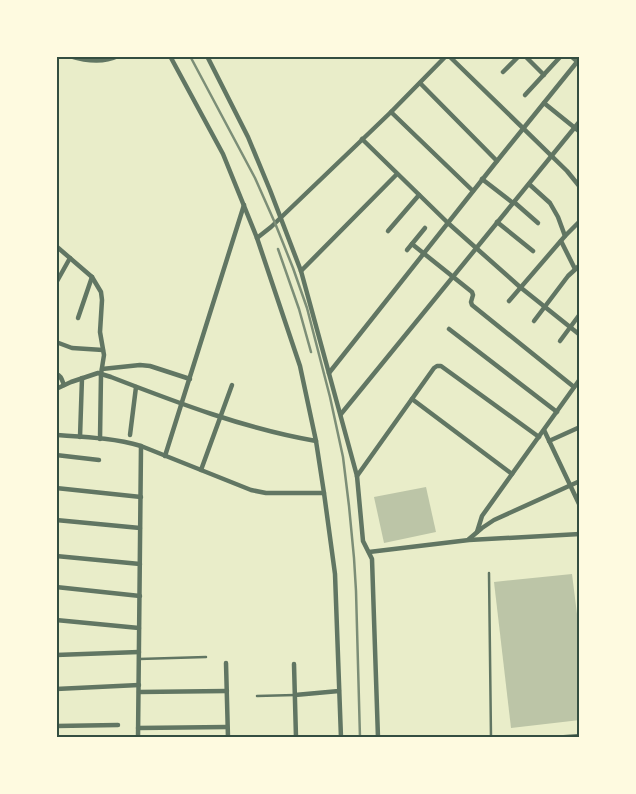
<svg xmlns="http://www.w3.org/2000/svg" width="636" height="794" font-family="Karla,sans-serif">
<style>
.building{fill:#bcc5a7}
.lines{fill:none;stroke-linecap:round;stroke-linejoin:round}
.service{stroke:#617663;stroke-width:2.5}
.minor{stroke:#617663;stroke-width:4.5}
.rail{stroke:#7c8e77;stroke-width:2.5}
.neatline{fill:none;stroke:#344e41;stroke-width:2}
</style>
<rect width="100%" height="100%" fill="#e9edc9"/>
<g class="building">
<path d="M426,487l10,45 -52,11 -10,-46z"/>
<path d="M572,574l8,64v82l-69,8 -17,-146z"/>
</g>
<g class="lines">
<g class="service">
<path d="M489,573l2,165"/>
<path d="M139,659l67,-2"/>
<path d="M257,696l38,-1"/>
<path d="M540,738l40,-3"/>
</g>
<g class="minor">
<path d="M70,56c16,5 33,7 48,0"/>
<path d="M170,56l53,98 34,84 43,128 16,75 8,52 11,81 6,164"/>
<path d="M207,56l41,81 22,53 31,81 56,205 6,65 9,18 6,179"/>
<path d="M449,56l118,115 13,16"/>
<path d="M525,56l19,19"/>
<path d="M571,56l9,8"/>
<path d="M503,72l16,-16"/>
<path d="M420,83l77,78"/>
<path d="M525,95l36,-39"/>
<path d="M544,103l36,29"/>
<path d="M391,112l82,79"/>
<path d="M362,139l86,84 72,64 60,48"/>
<path d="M482,179l31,24"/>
<path d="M529,184l21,19 8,14 7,19"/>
<path d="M514,202l24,21"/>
<path d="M497,222l36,29"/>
<path d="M388,231l31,-36"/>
<path d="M257,238l14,-11 120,-115 55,-56"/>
<path d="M561,241l14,28"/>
<path d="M412,244l60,48 1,3 -2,7 1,3 102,82"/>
<path d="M56,246l36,31 9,15 1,8 -2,32 4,23 -3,19 -1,65"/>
<path d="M407,250l18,-22"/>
<path d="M301,271l96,-97"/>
<path d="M56,283l14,-25"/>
<path d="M509,301l56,-65 15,-15"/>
<path d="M78,318l14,-41"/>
<path d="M534,321l34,-45 12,-11"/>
<path d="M449,329l108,83"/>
<path d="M560,341l20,-27"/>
<path d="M56,342l16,6 31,2"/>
<path d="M102,369l38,-4 10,1 40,13"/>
<path d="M329,373l168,-212 80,-99"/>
<path d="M56,374c5,1 6,6 8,11"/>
<path d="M56,389l15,-7 27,-9 13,4c67,26 135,52 205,64"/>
<path d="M412,399l100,75"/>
<path d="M341,414l239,-293"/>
<path d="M544,430l36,76"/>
<path d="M56,435c29,2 58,3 85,11l110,44 15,3h58"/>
<path d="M130,435l6,-48"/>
<path d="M80,437l2,-59"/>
<path d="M549,441l31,-14"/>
<path d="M56,455l43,5"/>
<path d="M165,456l79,-251"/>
<path d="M201,470l31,-85"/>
<path d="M357,476l77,-108 3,-2h4l98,71"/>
<path d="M56,488l85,9"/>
<path d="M56,520l84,8"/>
<path d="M477,532l5,-16 98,-137"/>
<path d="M469,539l13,-11 12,-8 86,-39"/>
<path d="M369,552l100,-12 111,-6"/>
<path d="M56,556l84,8"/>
<path d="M56,587l84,9"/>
<path d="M56,620l83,8"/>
<path d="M56,655l83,-3"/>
<path d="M226,663l2,75"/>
<path d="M294,664l2,74"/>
<path d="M56,689l83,-4"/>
<path d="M139,692l88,-1"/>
<path d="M295,695l44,-4"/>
<path d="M56,726l62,-1"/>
<path d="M138,728l89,-1"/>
<path d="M138,738l3,-292"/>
</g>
<g class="rail">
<path d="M190,56l65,122 20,45 18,45 14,40 23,89 13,60 6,49 5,52 2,33 4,147"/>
<path d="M278,249l21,60 12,43"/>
</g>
</g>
<rect width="636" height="794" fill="none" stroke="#fefae0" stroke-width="115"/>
<rect x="58" y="58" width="520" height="678" class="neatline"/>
</svg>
